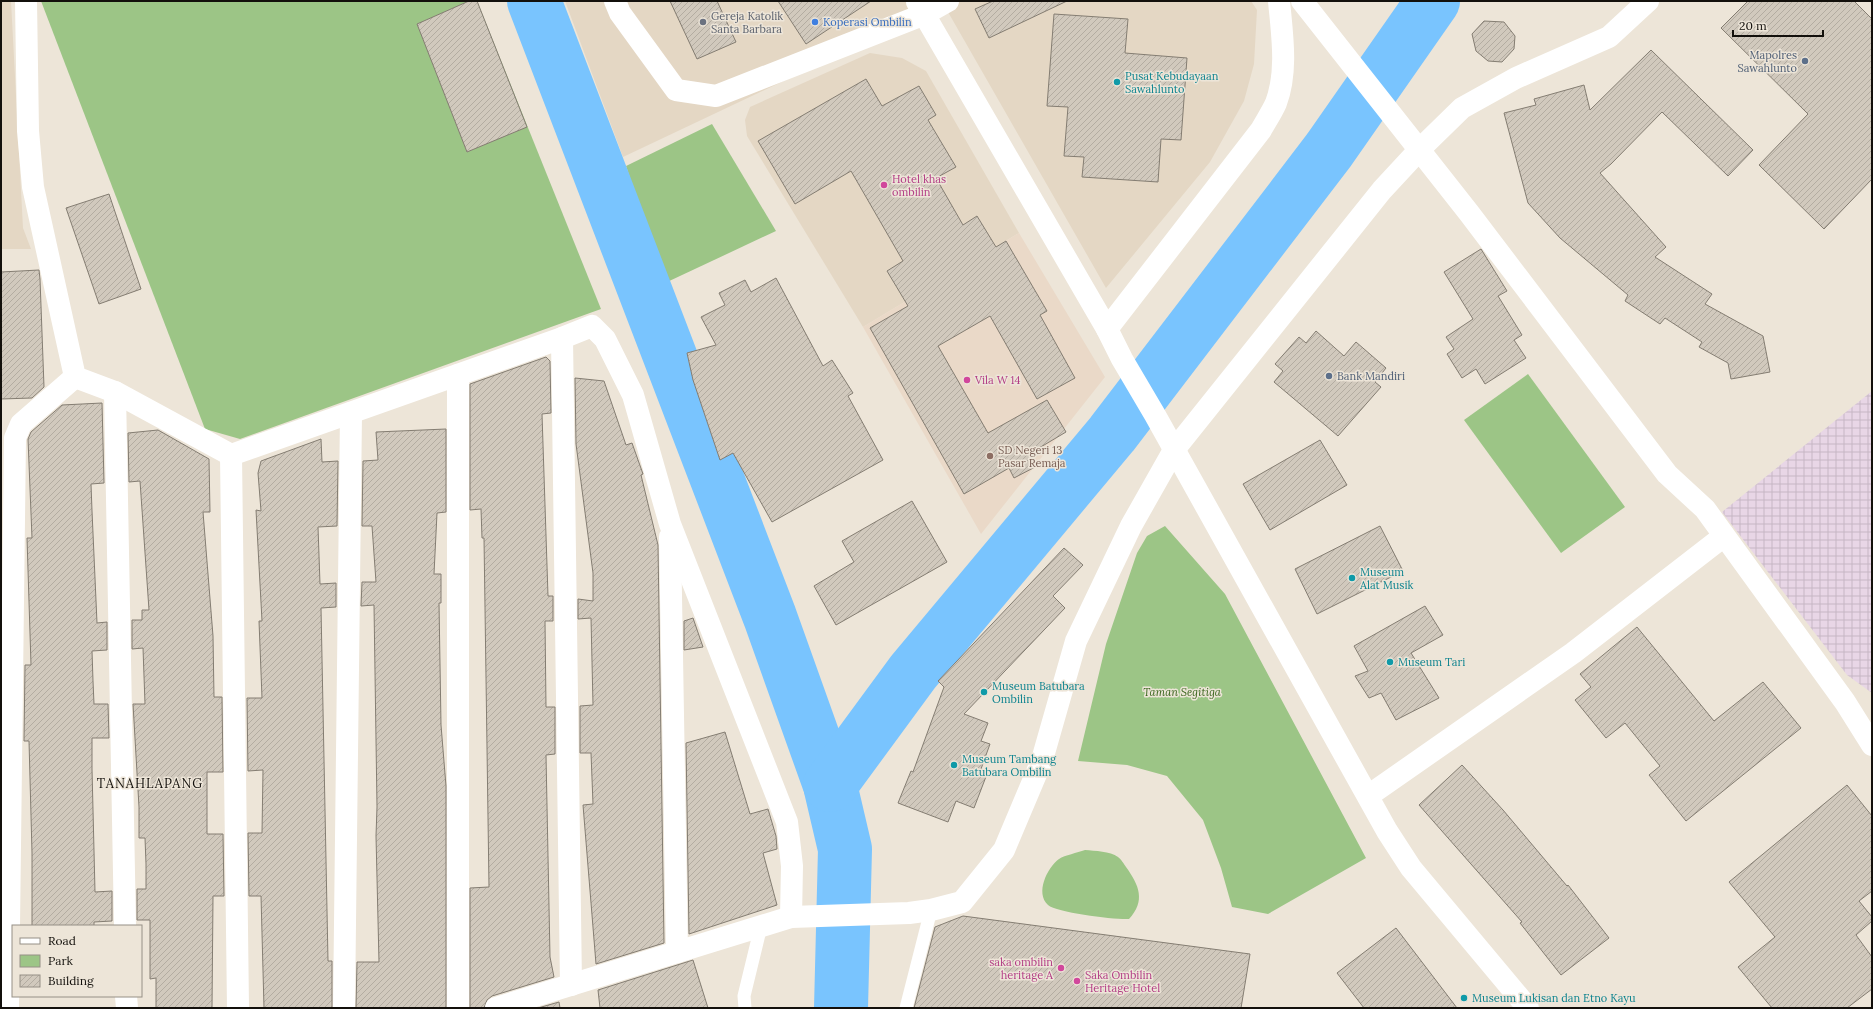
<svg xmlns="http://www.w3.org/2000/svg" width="1873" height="1009" font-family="Lora,serif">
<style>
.built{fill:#e4d7c4}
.industrial{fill:url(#industrial-grid)}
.education{fill:#ead9c8}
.green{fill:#9cc586}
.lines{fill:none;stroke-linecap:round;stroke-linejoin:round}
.river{stroke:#79c4fe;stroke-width:54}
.building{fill:url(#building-hatch);stroke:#847d72}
.lane{stroke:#fff;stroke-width:13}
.street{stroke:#fff;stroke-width:22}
.secondary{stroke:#fff;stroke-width:22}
.worship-dot{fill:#6b7280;stroke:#ede5d8;stroke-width:1.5}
.shop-dot{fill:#3f7fe0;stroke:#ede5d8;stroke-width:1.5}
.service-dot{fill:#5c6f8a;stroke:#ede5d8;stroke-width:1.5}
.culture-dot{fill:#0f9aa8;stroke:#ede5d8;stroke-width:1.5}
.hotel-dot{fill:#d1479c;stroke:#ede5d8;stroke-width:1.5}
.education-dot{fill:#8d6e63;stroke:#ede5d8;stroke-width:1.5}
.labels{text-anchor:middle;stroke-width:3;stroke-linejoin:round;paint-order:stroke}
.worship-label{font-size:11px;fill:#5b616d;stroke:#ede5d8;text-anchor:start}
.shop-label{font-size:11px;fill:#366cbe;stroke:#ede5d8;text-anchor:start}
.service-label{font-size:11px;fill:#4e5e75;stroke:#ede5d8;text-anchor:end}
.culture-label{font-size:11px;fill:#0d838f;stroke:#ede5d8;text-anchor:start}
.hotel-label{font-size:11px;fill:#b23c85;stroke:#ede5d8;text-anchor:start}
.education-label{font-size:11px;fill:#785e54;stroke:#ede5d8;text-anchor:start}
.park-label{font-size:11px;font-style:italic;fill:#3a651c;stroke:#ede5d8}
.quarter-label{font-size:13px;letter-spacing:1px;fill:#13100c;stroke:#ede5d8}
</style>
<defs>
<pattern id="industrial-grid" width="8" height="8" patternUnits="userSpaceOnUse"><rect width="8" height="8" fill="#e8d6e6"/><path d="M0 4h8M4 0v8" fill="none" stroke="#c6b7c4"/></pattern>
<pattern id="building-hatch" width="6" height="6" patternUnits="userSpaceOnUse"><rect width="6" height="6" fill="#d1c9bd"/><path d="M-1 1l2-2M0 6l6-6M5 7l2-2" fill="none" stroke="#b3aca1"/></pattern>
</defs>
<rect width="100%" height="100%" fill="#ede5d8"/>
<g class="built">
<path d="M1,1h10l12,227 8,21h-30z"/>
<path d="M565,1h686l6,9 -3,54 -10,37 -34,61 -104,126 -162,-283 -321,152z"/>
<path d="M870,53l32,5 24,13 93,162 -156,94 -116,-191 -2,-16 5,-13z"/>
</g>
<path class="industrial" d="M1872,391v302l-25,-18 -125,-163z"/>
<path class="education" d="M1019,233l86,144 -124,157 -118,-207z"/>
<g class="green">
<path d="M41,1h436l124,308 -361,130 -35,-10z"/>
<path d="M712,124l64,107 -111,52 -39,-117z"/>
<path d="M1528,374l97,133 -64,46 -97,-133z"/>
<path d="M1165,526l60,68 141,264 -98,56 -36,-7 -11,-39 -18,-48 -36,-44 -40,-11 -49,-4 28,-117 31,-91 10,-17z"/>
<path d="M1085,850c10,1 25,1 33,7 3,2 6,7 8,10 13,18 20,34 3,52 -12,1 -72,-6 -81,-14 -13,-12 -1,-37 11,-46 6,-4 18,-6 26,-9z"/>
</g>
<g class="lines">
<g class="river">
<path d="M534,1l236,616 60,168 15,64 -4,159"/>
<path d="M830,785l83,-113 199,-238 217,-284 104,-149"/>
</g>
</g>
<g class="building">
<path d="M469,1h8l50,126 -60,25 -50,-128z"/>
<path d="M670,1h47l19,41 -39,17z"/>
<path d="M778,1h93l-65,43z"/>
<path d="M993,1h74l-78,37 -14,-29z"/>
<path d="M1748,1h106l18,18v160l-48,50 -65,-64 49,-51 -87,-86z"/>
<path d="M1054,14l74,5 -3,34 62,5 -6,82 -20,-1 -3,43 -76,-5 2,-20 -20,-1 4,-49 -21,-1z"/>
<path d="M1484,21l20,1 11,14 -1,13 -12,13 -14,-1 -12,-10 -4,-17z"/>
<path d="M1651,50l102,100 -25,26 -66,-64 -51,52 -11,9 66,74 -11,10 57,37 -7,10 58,32 7,36 -39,7 -3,-16 -29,-16 3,-5 -37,-24 -5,6 -35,-23 3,-6 -68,-57 -32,-35 -24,-90 32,-8 -2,-6 50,-14 6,25z"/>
<path d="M866,79l16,27 37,-20 17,29 -8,5 28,47 -20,11 27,47 14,-9 19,31 10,-6 41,70 -7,4 35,63 -38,21 -47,-83 -52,30 50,87 59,-33 19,32 -37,22 8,12 -23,12 -5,-10 -45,26 -94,-166 38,-22 -21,-35 16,-10 -52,-90 -56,33 -37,-63z"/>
<path d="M109,194l32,95 -42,15 -33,-96z"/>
<path d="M1481,249l26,42 -9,5 24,39 -8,5 12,18 -41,26 -9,-15 -14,9 -15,-24 7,-5 -8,-12 27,-18 -29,-47z"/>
<path d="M39,270l1,9 4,108 -12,11 -31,1v-127z"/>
<path d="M776,278l47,88 9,-6 21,33 -5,3 35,64 -111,62 -39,-69 -13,7 -27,-80 -6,-27 29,-8 -15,-28 24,-12 -6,-12 26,-13 6,12z"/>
<path d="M1316,331l28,25 12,-14 30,26 -11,14 6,5 -43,49 -64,-54 9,-11 -8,-7 24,-27 7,6z"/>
<path d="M546,357l4,4 1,52 -9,1 6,182h5v25h-8l1,86h9v47l-9,1 4,202 4,20 -62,19 -5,4 -3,8h-14v-120l19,-1 -5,-349h-2l-1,-29 -11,1v-126z"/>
<path d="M575,378l29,3 22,64 6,-2 11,31 -2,1 17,70 6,398 -68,21 -13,-159 10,-1 -2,-51h-11v-47l13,-1 -2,-87 -13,1v-20l15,2v-28l-17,-129z"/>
<path d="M102,403l2,80 -13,1 1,27 5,112 10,-1v28l-15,1 1,30 1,23h14l1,34h-17v31l3,123 17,-1v30l-18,1v4h-62v-73l-3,-112h-5l1,-76h6l-4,-127h5l-4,-99 3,-7 31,-27z"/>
<path d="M446,429v83l-9,1 -3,61h7v29h-2l2,122 5,61v222h-90l1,-46h22l-3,-126 1,-29 -3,-202 -13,1 1,-24h14l-4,-56h-10l1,-65 15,-1 -2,-28z"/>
<path d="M158,430l51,29 1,53h-7l10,124 1,61h8l1,75h-16v62h16l1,62h-11l-1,112h-56v-30l-6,1v-59h-13v-31h9v-25l-1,-26h-6v-31l-6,-103h12l-2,-56 -11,1v-29h10v-10h7l-9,-129 -11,1 -1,-49z"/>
<path d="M321,439l1,23 16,-1 -1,65 -19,1 2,57 16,-1v24l-15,1 7,353h4v47h-68l-3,-112h-12l-1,-63h14l1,-63 -15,1 -1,-73h15l-3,-77h3l-6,-111 5,1 -3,-38 3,-12z"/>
<path d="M1320,440l27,45 -77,45 -27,-46z"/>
<path d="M912,501l35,61 -111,63 -22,-39 40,-24 -12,-21z"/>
<path d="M1380,526l23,45 -86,43 -22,-45z"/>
<path d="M1064,548l19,17 -30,31 12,12 -101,106 24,9 -7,18 9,3 -9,25 6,5 -13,34 -18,-7 -8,21 -50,-19 13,-32 2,1 31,-85 -6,-6z"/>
<path d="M1425,606l18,29 -32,18 28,45 -43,22 -15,-27 -12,5 -14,-22 13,-5 -14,-25z"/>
<path d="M693,618l10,29 -19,3v-29z"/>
<path d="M1637,627l77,94 49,-39 38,46 -115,93 -37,-46 11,-9 -35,-43 -19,15 -31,-38 16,-13 -11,-13z"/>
<path d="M725,732l25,82 18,-5 8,27 1,13 -14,4 14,52 -88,29 -3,-191z"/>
<path d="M1462,765l41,45 64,76 1,-1 41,53 -48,37 -41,-52 2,-1 -103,-117z"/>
<path d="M1847,785l25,31v75l-13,10 13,16v4l-16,14 16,22v32l-25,19h-75l-34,-41 37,-30 -46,-55z"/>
<path d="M963,916l287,38 -9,54h-327l21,-81z"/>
<path d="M1396,928l61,80h-93l-27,-35z"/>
<path d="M693,960l15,48h-108l-2,-18z"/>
<path d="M559,1002l1,6h-22z"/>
</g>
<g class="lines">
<g class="lane">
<path d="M745,1008l-1,-12 17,-70"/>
<path d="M906,1008l25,-98"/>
</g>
<g class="street">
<path d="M26,1l2,130 5,56 42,190 40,15 116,63 331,-117 9,647"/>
<path d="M615,1l5,12 56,77 40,6 209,-82 23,-13"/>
<path d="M1302,1l167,212 198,261 38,35 140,193 27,43"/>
<path d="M917,2l190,327"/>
<path d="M562,338l30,-12 13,13 28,56 37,129 117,298 5,44 -1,51"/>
<path d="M115,392l10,534"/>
<path d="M231,455l7,553"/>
<path d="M670,537l7,415"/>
<path d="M1368,796l205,-143 151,-117"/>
<path d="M126,996l1,12"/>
<path d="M8,1008l7,-570 6,-14 54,-47"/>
<path d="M344,1008l7,-595"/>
<path d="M458,1008v-633"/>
<path d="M496,1008l295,-91 118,-4 22,-3 31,-8 42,-52 38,-90 34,-119 55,-115 43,-76"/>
</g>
<g class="secondary">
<path d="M1279,1c3,33 9,70 -3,102 -4,9 -10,18 -15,27l-154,199 15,30 33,56 232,416 24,37 117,140"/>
<path d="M1174,450l208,-260 38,-41 42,-41 54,-30 93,-41 39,-36"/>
</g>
</g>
<circle class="worship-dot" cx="703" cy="22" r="4"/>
<circle class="shop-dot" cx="815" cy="22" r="4"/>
<g class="service-dot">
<circle cx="1805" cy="61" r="4"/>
<circle cx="1329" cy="376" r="4"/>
</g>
<g class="culture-dot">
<circle cx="1117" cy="82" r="4"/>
<circle cx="1352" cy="578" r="4"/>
<circle cx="1390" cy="662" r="4"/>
<circle cx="984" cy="692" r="4"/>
<circle cx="954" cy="765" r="4"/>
<circle cx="1464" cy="998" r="4"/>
</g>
<g class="hotel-dot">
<circle cx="884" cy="185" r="4"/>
<circle cx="967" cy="380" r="4"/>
<circle cx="1061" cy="968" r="4"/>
<circle cx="1077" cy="981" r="4"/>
</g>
<circle class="education-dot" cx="990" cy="456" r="4"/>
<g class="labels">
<g class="worship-label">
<text x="711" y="20">Gereja Katolik<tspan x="711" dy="13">Santa Barbara</tspan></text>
</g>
<g class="shop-label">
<text x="823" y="26">Koperasi Ombilin</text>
</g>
<g class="service-label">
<text x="1797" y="59">Mapolres<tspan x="1797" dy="13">Sawahlunto</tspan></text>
<text x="1337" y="380" text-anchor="start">Bank Mandiri</text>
</g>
<g class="culture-label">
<text x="1125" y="80">Pusat Kebudayaan<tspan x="1125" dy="13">Sawahlunto</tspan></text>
<text x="1360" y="576">Museum<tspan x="1360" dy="13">Alat Musik</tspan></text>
<text x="1398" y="666">Museum Tari</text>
<text x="992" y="690">Museum Batubara<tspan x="992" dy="13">Ombilin</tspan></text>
<text x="962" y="763">Museum Tambang<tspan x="962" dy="13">Batubara Ombilin</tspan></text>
<text x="1472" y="1002">Museum Lukisan dan Etno Kayu</text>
</g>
<g class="hotel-label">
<text x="892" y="183">Hotel khas<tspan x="892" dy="13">ombilin</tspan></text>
<text x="975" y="384">Vila W 14</text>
<text x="1053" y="966" text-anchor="end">saka ombilin<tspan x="1053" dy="13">heritage A</tspan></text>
<text x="1085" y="979">Saka Ombilin<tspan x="1085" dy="13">Heritage Hotel</tspan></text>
</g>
<g class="education-label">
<text x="998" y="454">SD Negeri 13<tspan x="998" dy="13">Pasar Remaja</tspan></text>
</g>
<g class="park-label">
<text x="1182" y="696">Taman Segitiga</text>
</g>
<g class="quarter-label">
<text x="150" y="788">TANAHLAPANG</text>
</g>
</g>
<rect width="1873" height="1009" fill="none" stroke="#13100c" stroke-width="4"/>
<rect x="12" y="925" width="130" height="72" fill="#ede5d8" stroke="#969086"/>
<rect x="20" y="938" width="20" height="6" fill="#ffffff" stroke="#969086"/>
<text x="48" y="945" font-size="12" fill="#13100c">Road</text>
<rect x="20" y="955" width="20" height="12" fill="#9cc586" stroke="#969086"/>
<text x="48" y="965" font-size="12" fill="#13100c">Park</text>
<rect x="20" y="975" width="20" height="12" fill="url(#building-hatch)" stroke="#969086"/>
<text x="48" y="985" font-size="12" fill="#13100c">Building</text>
<path d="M1733 30v6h90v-6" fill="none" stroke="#13100c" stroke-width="2"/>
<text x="1739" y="30" font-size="12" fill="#13100c" stroke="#ede5d8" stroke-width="3" paint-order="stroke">20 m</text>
</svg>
